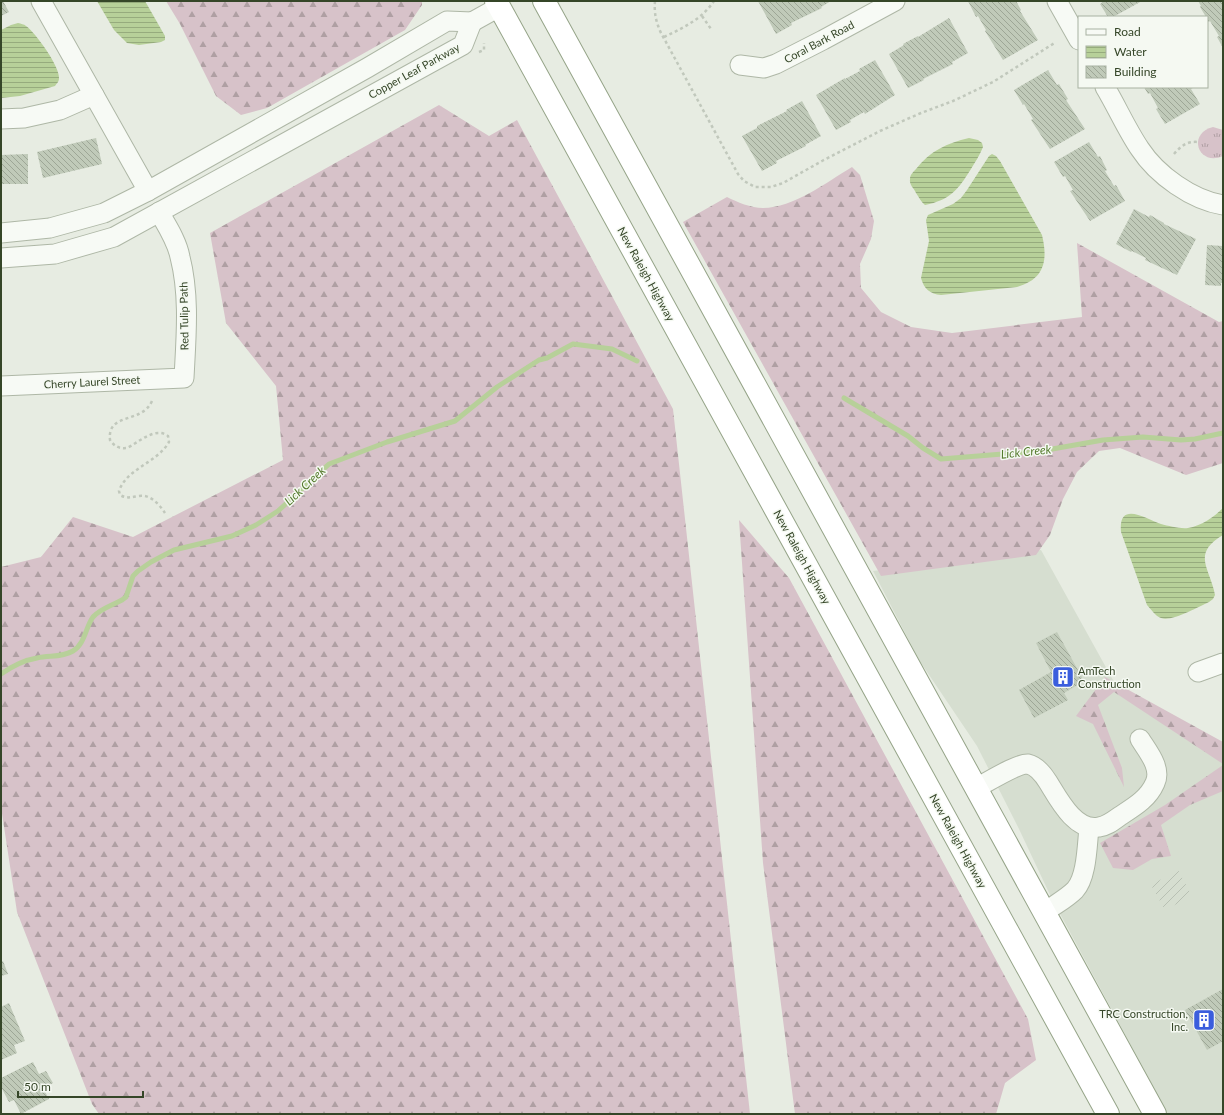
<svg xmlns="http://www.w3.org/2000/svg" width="1224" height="1115" font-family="Lato,sans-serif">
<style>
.built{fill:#d6ded0}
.industrial{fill:url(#industrial-furrows)}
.forest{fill:url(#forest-firs)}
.park{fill:url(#park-tufts)}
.water{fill:url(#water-rules)}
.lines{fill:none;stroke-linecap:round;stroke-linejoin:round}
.stream{stroke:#b7d099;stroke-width:5}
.building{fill:url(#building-back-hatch)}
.minor-casing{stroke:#aeb7a6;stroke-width:21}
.highway-casing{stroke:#95a488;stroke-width:24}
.path{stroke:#c1c8bc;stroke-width:2.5;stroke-dasharray:3 3;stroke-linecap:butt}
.minor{stroke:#f7faf5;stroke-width:19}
.highway{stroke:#fff;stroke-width:22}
.labels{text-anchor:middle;stroke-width:3;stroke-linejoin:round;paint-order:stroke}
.street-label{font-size:11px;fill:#354628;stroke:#f5f9f2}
.poi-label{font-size:11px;fill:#354628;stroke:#f5f9f2;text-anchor:start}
.water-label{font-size:12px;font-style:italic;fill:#547a2c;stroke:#f5f9f2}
</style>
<defs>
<pattern id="industrial-furrows" width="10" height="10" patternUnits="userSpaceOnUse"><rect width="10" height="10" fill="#d6ded0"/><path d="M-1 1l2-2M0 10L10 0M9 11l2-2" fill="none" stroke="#b8c0b3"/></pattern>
<pattern id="forest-firs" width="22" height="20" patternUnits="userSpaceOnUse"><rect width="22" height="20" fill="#d7c2c9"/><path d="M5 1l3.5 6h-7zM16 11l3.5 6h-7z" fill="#af9fa3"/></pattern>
<pattern id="park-tufts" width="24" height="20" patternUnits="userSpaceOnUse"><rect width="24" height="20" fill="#d7c2c9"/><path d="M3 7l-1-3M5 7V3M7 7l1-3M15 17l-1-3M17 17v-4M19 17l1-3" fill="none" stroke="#af9fa3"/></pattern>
<pattern id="water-rules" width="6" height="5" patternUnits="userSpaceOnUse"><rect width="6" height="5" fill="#b7d099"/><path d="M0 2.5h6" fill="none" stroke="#96ab7d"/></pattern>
<pattern id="building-back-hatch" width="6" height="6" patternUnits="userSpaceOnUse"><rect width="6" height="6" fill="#c0cab9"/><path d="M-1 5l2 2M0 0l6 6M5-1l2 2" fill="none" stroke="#9da696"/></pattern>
</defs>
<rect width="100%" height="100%" fill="#e7ece2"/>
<path class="built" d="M1041,550l77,139 105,57v368h-55l-117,-217 -32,-68 -42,-83 -58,-86 -46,-89z"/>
<path class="industrial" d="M1178,870l14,26 -27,14 -14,-25z"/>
<g class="forest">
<path d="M166,1h256v4l-17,25 -138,78 -26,7 -25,-19 -36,-72z"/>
<path d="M439,105l50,31 28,-16 156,289 77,705h-651l-7,-10 -75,-192 -16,-105v-240l40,-10 32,-40 60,20 150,-77 -7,-74 -50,-63 -16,-90z"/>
<path d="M852,167l8,8 14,46 -3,18 -11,25 1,24 20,24 30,15 41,6 130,-16 -5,-74 142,79 4,-1v142l-37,12 -66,-27 -21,3 -22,21 -14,27 -13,36 -14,20 -155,21 -198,-354 44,-25c10,5 24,11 36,11 30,0 64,-26 89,-41z"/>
<path d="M739,520l50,58 239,441 8,41 -31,23 -9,31h-201l-32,-251z"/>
<path d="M1105,677l118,65v22l-109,-72 -16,13 24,63 2,19 -31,-63 -17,-8z"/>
<path d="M1223,765v26l-33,14 -29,20 10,31 -19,3 -19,11 -20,-2 -13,-25 65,-38z"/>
</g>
<path class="park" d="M1213,127l10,3v26c-24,11 -37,-22 -10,-29z"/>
<g class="water">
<path d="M97,1h48l20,35v4l-4,2 -22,3 -12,-2 -13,-13z"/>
<path d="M18,23c3,1 6,1 8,3 10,7 34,41 33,52 0,4 -2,5 -4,8l-35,10 -19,2v-68l10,-5z"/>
<path d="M969,138l9,2 4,3 1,4c-3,8 -8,15 -12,22 -13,21 -21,31 -46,36 -4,-3 -6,-8 -9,-12 -2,-5 -7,-8 -6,-14 0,-4 3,-7 6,-10 14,-18 31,-26 53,-31z"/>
<path d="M992,154l4,2 4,5 42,74c6,25 3,44 -25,52l-76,8c-11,-1 -17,-6 -20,-17l8,-37 -3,-21 2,-5 25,-11 8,-6 6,-8 22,-34z"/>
<path d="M1223,508v27c-32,19 -13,33 -8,60l-2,4 -4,3c-11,5 -37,20 -48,16 -6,-2 -10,-9 -14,-13l-26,-73c-3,-32 25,-13 40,-8 8,2 19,5 27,4 13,-2 26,-11 35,-20z"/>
</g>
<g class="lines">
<g class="stream">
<path d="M844,398l64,38 15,12 18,11 100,-8 62,-11 40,-3 38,3 14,-1 28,-6"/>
<path d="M1,674c10,-7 24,-14 36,-16 13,-3 24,0 36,-7 12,-7 13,-25 20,-34 7,-8 20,-12 29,-17l4,-3 7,-21 5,-5 13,-9 23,-12 58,-14 24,-11 22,-14 51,-47 58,-22 68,-21 42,-34 42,-27 8,-2 26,-14 39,5 25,12"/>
</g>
</g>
<g class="building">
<path d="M1,1h2l6,11 -8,4z"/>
<path d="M758,1h73l-10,6 1,1 -31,15 1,2 -16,9z"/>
<path d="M968,1h48l5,9 -1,1 18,29 -35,20 -18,-29 1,-1 -8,-14 -2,1z"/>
<path d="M1101,1h41l-29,16h-5l-8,-13 2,-1z"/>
<path d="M1198,1h25v47l-6,-11 2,-1 -9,-15 -2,1 -1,-5h-1l-6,-10 1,-1z"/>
<path d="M949,18l19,35 -16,9 1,2 -30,15 1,1 -16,8 -19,-34 15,-9 -1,-1 15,-8v1z"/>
<path d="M875,60l20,35 -30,19 -1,-2 -14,8 1,2 -15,8 -20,-35 29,-17v1l15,-8 -1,-2z"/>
<path d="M1048,70l9,15 2,-1 9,15 -2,1 19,29 -35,20 -19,-29 2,-1 -9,-15 -1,1 -9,-15z"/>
<path d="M1144,87h50l-3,2 9,15 -35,20 -9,-15 2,-1 -8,-15 -2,1z"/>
<path d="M802,101l19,35 -16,9 1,1 -30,15 1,2 -15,8 -20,-35 15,-8v-2l30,-15 -1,-1z"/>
<path d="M96,138l6,26 -59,14 -6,-26z"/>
<path d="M1089,142l9,15 2,-1 7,14 -2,1 9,15 2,-1 9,16 -35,20 -20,-30 3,-1 -8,-14 -2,1 -9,-15z"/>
<path d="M28,154v30h-27v-29z"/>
<path d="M1134,209l15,8 1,-2 14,8v1l32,15 -19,36 -32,-15 1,-2 -14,-7 -1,1 -15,-8z"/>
<path d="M1207,245l16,1v37h-2v3l-16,-1z"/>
<path d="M1057,632l27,49 -20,12 4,7 -34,18 -15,-28 32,-18 -15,-29z"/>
<path d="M3,961l5,13 -7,2v-14z"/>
<path d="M1223,989v52l-16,9 -22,-40z"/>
<path d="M9,1003l16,38 -11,4 3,8 -16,7v-53z"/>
<path d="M33,1062l6,12 7,-3 7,12 -10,5 6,11 -28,15 -7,-14 -5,2 -8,-15v-9z"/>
</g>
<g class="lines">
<g class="minor-casing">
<g id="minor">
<path d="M41,1l107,190"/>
<path d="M1057,1l22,39"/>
<path d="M472,22l27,-15"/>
<path d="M740,65l24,3 12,-4 47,-24 72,-39"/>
<path d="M1105,87c12,20 22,43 35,62 17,26 52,51 83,56"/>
<path d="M1,119l23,-1 36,-8 34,-15"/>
<path d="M1,233l49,-5 54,-15 44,-22 219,-123 80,-47 25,1"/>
<path d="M1,258l54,-4 59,-17 349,-192 9,-23"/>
<path d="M1,386l183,-8c2,-40 6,-82 -4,-121 -3,-16 -13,-31 -21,-45"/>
<path d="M1198,672l25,-9"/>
<path d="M976,788c10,-5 42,-25 52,-24 9,2 15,10 20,18 10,16 27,50 51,45 8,-1 14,-6 21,-11 14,-9 28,-17 35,-33 7,-15 -7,-31 -15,-44"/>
<path d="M1045,912c9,-7 21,-13 30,-22 12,-13 12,-45 14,-62"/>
</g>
</g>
<g class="highway-casing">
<g id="highway">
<path d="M496,1l612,1113"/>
<path d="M544,1l611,1113"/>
</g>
</g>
<g class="path">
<path d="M655,1c-1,12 1,21 6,32l77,141 6,7 11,6h16l12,-4 39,-22 58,-30 41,-18 32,-12 40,-19 63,-40"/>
<path d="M702,16l9,13"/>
<path d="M664,37c19,-9 38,-18 50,-36"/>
<path d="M479,52l5,-2v-7"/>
<path d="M1174,154c7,-8 13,-13 24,-12"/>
<path d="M152,401c-10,23 -45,11 -42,39 4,6 9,9 17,8 11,-5 28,-22 41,-12l1,6c-12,21 -42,26 -50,49l1,4c7,4 12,2 19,1 11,-2 20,8 26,17"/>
</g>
<use href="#minor" class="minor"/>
<use href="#highway" class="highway"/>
</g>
<defs>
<g id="building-square" transform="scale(1.15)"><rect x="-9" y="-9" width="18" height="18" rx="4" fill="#3b5edd" stroke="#f5f9f2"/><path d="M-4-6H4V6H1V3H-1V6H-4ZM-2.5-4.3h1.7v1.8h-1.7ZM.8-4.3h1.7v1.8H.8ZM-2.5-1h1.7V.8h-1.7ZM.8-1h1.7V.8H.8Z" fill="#fff"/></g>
</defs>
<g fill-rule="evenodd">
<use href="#building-square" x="1063" y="677"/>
<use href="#building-square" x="1204" y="1020"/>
</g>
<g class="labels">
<g class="street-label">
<text transform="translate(819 42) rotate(-28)" y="4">Coral Bark Road</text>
<text transform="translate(414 71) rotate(-29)" y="4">Copper Leaf Parkway</text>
<text transform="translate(646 274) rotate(61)" y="4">New Raleigh Highway</text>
<text transform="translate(184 316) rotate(-91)" y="4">Red Tulip Path</text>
<text transform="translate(92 382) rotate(-3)" y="4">Cherry Laurel Street</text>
<text transform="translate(802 557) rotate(61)" y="4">New Raleigh Highway</text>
<text transform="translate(958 841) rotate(61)" y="4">New Raleigh Highway</text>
</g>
<g class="poi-label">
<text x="1078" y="675">AmTech<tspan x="1078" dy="13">Construction</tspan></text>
<text x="1188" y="1018" text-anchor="end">TRC Construction,<tspan x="1188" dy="13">Inc.</tspan></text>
</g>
<g class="water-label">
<text transform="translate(1026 452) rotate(-6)" y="4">Lick Creek</text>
<text transform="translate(305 486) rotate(-43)" y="4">Lick Creek</text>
</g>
</g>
<rect width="1224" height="1115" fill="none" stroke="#354628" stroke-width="4"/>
<rect x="1078" y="16" width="130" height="72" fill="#f5f9f2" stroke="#a8b1a1"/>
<rect x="1086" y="29" width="20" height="6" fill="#f7faf5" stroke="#a8b1a1"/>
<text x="1114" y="36" font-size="12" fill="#354628">Road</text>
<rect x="1086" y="46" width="20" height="12" fill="url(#water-rules)" stroke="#a8b1a1"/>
<text x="1114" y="56" font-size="12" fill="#354628">Water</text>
<rect x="1086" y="66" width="20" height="12" fill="url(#building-back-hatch)" stroke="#a8b1a1"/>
<text x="1114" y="76" font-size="12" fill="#354628">Building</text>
<path d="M18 1091v6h125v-6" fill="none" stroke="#354628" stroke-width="2"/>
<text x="24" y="1091" font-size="12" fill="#354628" stroke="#f5f9f2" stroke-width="3" paint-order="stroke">50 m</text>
</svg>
